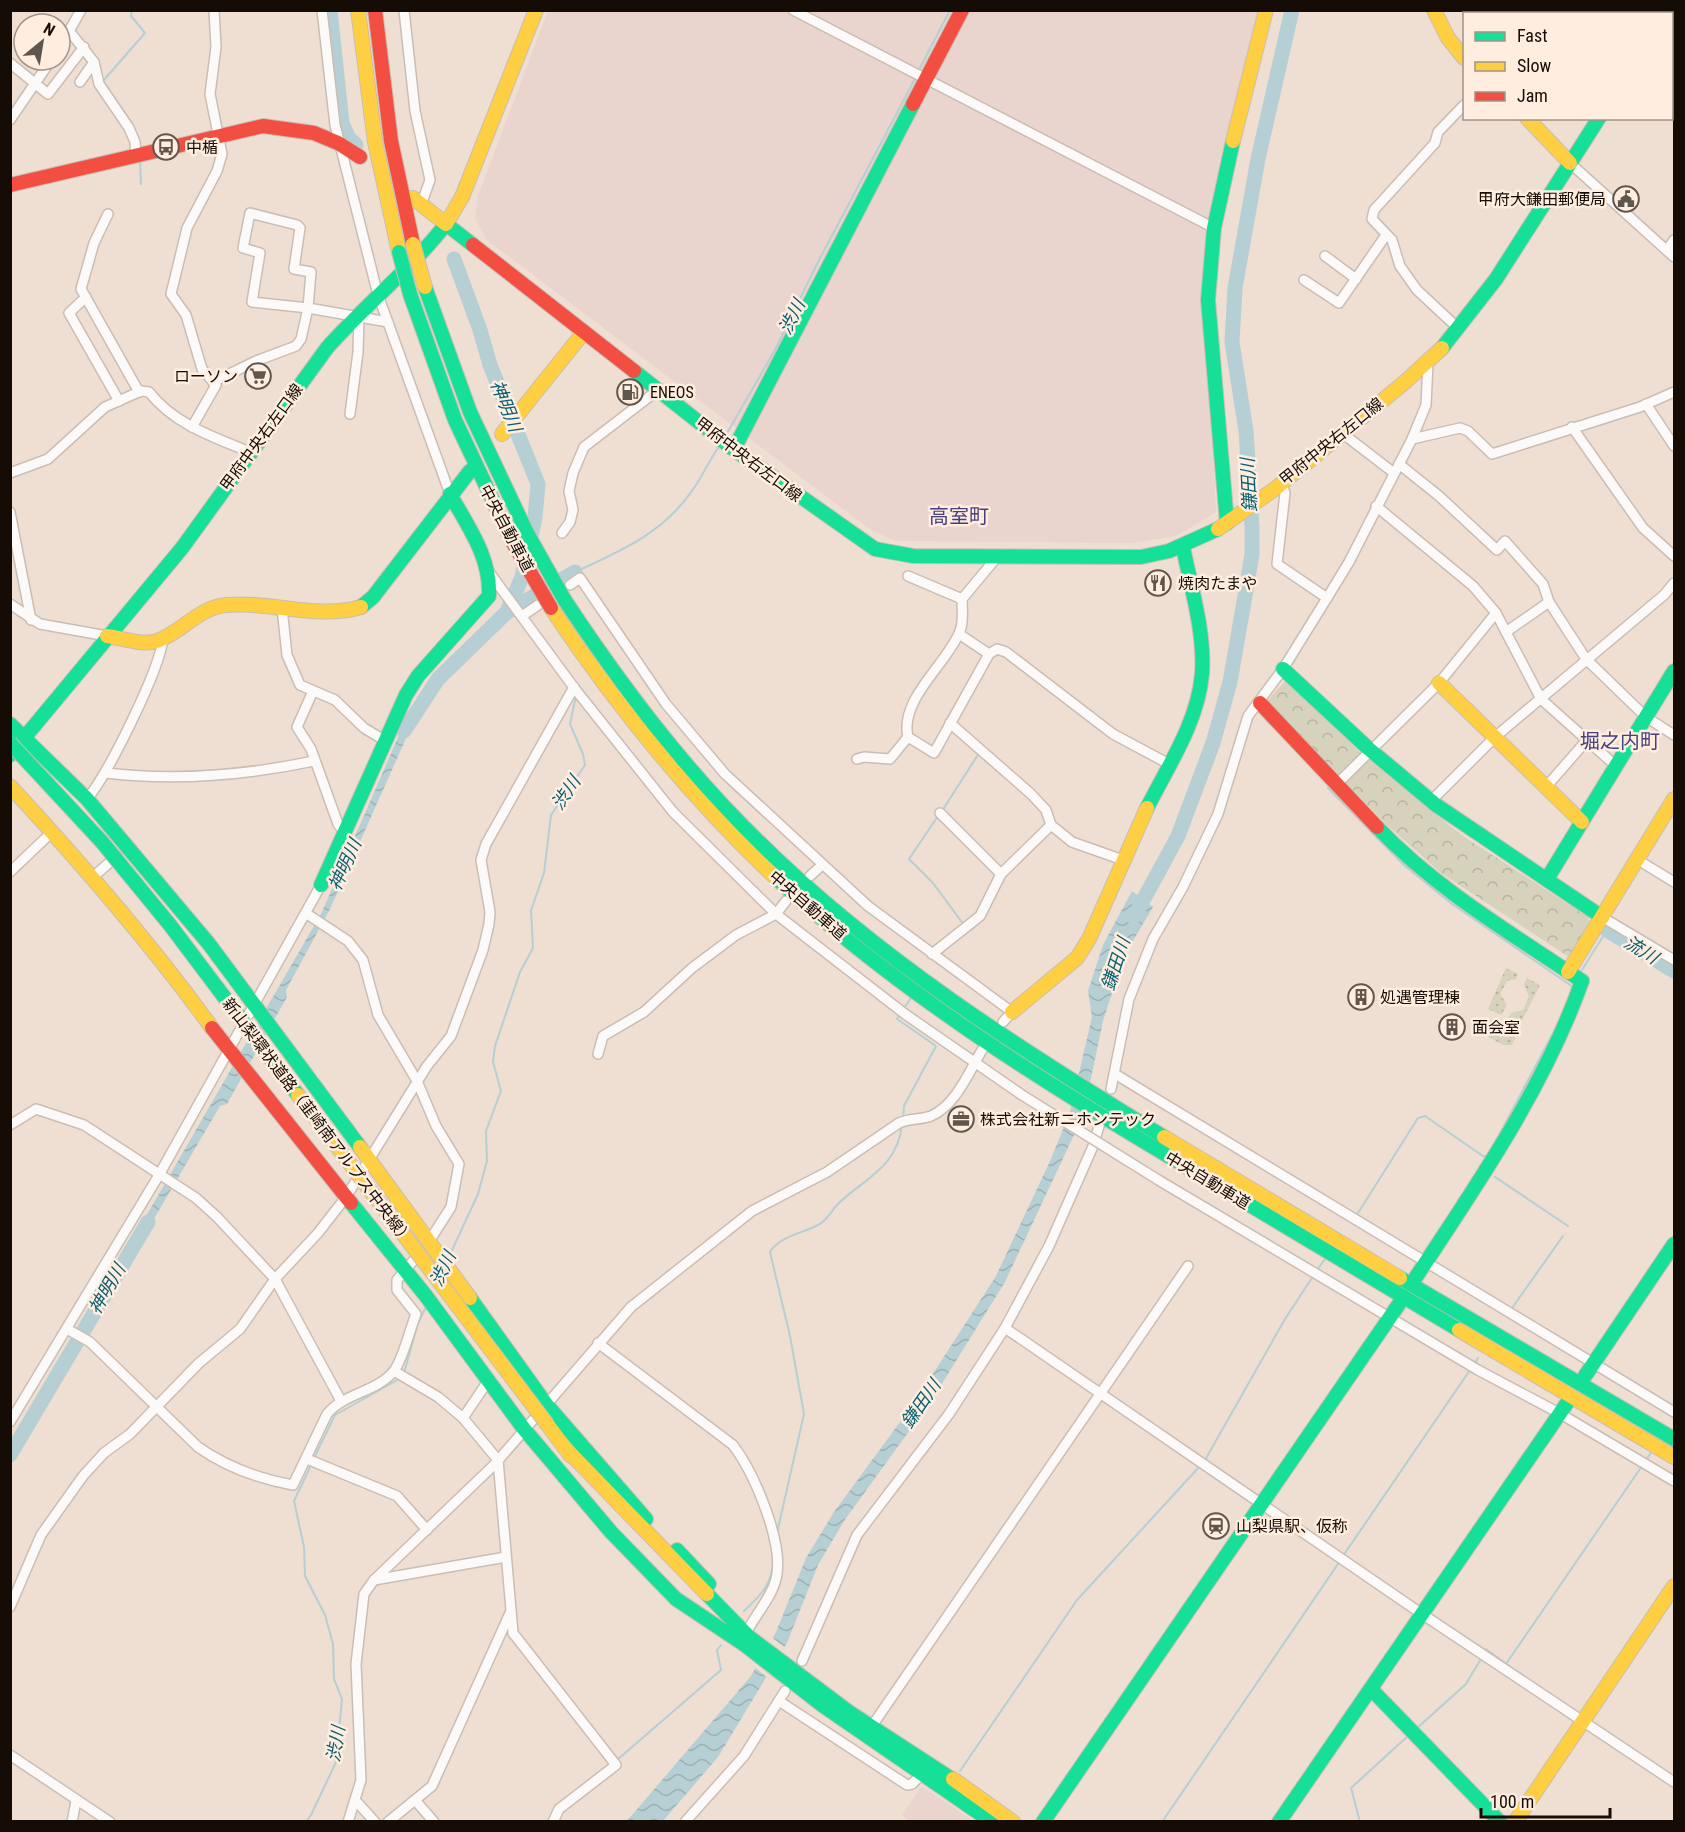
<svg xmlns="http://www.w3.org/2000/svg" width="1685" height="1832" font-family="'Roboto Condensed','Noto Sans JP',sans-serif">
<style>
.industrial{fill:#e9d4ce}
.grass{fill:url(#grass-dots)}
.park{fill:url(#park-crowns)}
.water{fill:url(#water-waves)}
.pier{fill:#eedfd2}
.lines{fill:none;stroke-linecap:round;stroke-linejoin:round}
.stream{stroke:#b5cfd4;stroke-width:2}
.river{stroke:#b5cfd4;stroke-width:15}
.street-casing{stroke:#cabeb4;stroke-width:12}
.fast-casing{stroke:#cabeb4;stroke-width:16}
.slow-casing{stroke:#cabeb4;stroke-width:16}
.jam-casing{stroke:#cabeb4;stroke-width:16}
.street{stroke:#fcfaf8;stroke-width:9}
.fast{stroke:#16e098;stroke-width:14}
.slow{stroke:#ffcf43;stroke-width:14}
.jam{stroke:#f24e42;stroke-width:14}
.street-bridge-casing{stroke:#cabeb4;stroke-width:12;stroke-linecap:butt}
.fast-bridge-casing{stroke:#cabeb4;stroke-width:16;stroke-linecap:butt}
.slow-bridge-casing{stroke:#cabeb4;stroke-width:16;stroke-linecap:butt}
.jam-bridge-casing{stroke:#cabeb4;stroke-width:16;stroke-linecap:butt}
.street-bridge{stroke:#fcfaf8;stroke-width:9}
.fast-bridge{stroke:#16e098;stroke-width:14}
.slow-bridge{stroke:#ffcf43;stroke-width:14}
.jam-bridge{stroke:#f24e42;stroke-width:14}
.labels{text-anchor:middle;stroke-width:5;stroke-linejoin:round;paint-order:stroke}
.poi-label{font-size:16px;fill:#150c05;stroke:#ffeddf;text-anchor:start}
.street-label{font-size:16px;fill:#150c05;stroke:#ffeddf}
.water-label{font-size:18px;font-style:italic;fill:#085f72;stroke:#ffeddf}
.quarter-label{font-size:20px;fill:#46417e;stroke:#ffeddf}
</style>
<defs>
<pattern id="grass-dots" width="8" height="8" patternUnits="userSpaceOnUse" patternTransform="scale(1.5)"><rect width="8" height="8" fill="#d6d2bc"/><path d="M2 2h.1M6 6h.1" fill="none" stroke="#b7b3a0" stroke-width="1.8" stroke-linecap="round"/></pattern>
<pattern id="park-crowns" width="20" height="18" patternUnits="userSpaceOnUse" patternTransform="scale(1.5)"><rect width="20" height="18" fill="#d6d2bc"/><path d="M2 6a3 3 0 1 1 6 0M12 15a3 3 0 1 1 6 0" fill="none" stroke="#b7b3a0"/></pattern>
<pattern id="water-waves" width="16" height="10" patternUnits="userSpaceOnUse" patternTransform="scale(1.5)"><rect width="16" height="10" fill="#b5cfd4"/><path d="M0 5q4-4 8 0t8 0" fill="none" stroke="#9bb1b4"/></pattern>
</defs>
<rect width="100%" height="100%" fill="#eedfd2"/>
<g class="industrial">
<path d="M548,11h711l-46,197 -3,178 6,126 -40,24 -44,7 -236,-2 -25,-11 -384,-290 -12,-22 3,-22z"/>
<path d="M922,1786l51,35h-65l-6,-6z"/>
</g>
<g class="grass">
<path d="M1506,968l12,6 -2,5 -9,2 -7,13 7,11 -6,10 -13,-6z"/>
<path d="M1527,978l13,7 -20,39 -11,-5 2,-6 12,-3 6,-13 -5,-13z"/>
<path d="M1487,1018l26,14 3,4 -4,9h-8l-24,-12 -1,-9z"/>
</g>
<path class="park" d="M1286,680l73,71 56,47 48,38 125,81 2,6 -21,34 -128,-84 -55,-49 -119,-123z"/>
<g class="water">
<path d="M409,712l7,4 -86,193 -44,81 1,7 -60,107 -7,2 -79,135 -7,-4 188,-325z"/>
<path d="M1132,891l21,16 -29,49 -21,65 -12,57 -17,57 -69,147 -72,116 -89,123 -26,44 -31,78 -69,114 -55,64 -37,1 125,-146 25,-44 30,-74 28,-46 80,-109 82,-127 55,-117 19,-47 22,-95 -4,-26 15,-46z"/>
</g>
<path class="pier" d="M770,1636l17,13 -18,30 -16,-13z"/>
<g class="lines">
<g class="stream">
<path d="M132,10l-1,6 14,17 -42,48 30,44 7,24"/>
<path d="M918,72l32,-62"/>
<path d="M140,160l1,24"/>
<path d="M726,435l49,-85 42,-86 99,-187"/>
<path d="M575,572c46,-21 89,-39 119,-84 9,-13 16,-29 26,-43"/>
<path d="M1328,788l77,78 47,38 121,83"/>
<path d="M942,811l37,-58"/>
<path d="M938,816l-29,43 24,24 31,42"/>
<path d="M939,956l13,-13"/>
<path d="M1580,973l27,-43"/>
<path d="M904,1008l7,-10"/>
<path d="M901,1013l-4,6 39,27 -32,60 -1,13"/>
<path d="M1495,1177l73,49"/>
<path d="M1358,1213l60,-95 7,-2 58,40h5l73,-138 12,-32"/>
<path d="M448,1259l30,-65 9,-33 -1,-30 15,-40 -8,-29 2,-16 25,-74 13,-24 -2,-38 13,-37 7,-58 34,-50 -2,-11 -13,-30 6,-28"/>
<path d="M1317,1270l8,-11"/>
<path d="M1512,1308l51,-72"/>
<path d="M1473,1366l5,-8"/>
<path d="M404,1373l14,-50 9,-18"/>
<path d="M314,1458l21,-43 66,-37"/>
<path d="M1205,1460l80,-141 27,-41"/>
<path d="M1645,1462l7,-11"/>
<path d="M777,1533l27,-119 -14,-78 -20,-84c10,-16 31,-18 48,-27 9,-4 14,-16 22,-23 27,-25 57,-35 62,-77"/>
<path d="M1343,1556l127,-186"/>
<path d="M744,1611c17,-16 29,-27 29,-52"/>
<path d="M1486,1649l20,15 136,-198"/>
<path d="M1416,1729l50,-45 16,-27"/>
<path d="M617,1760l104,-90 -4,-20 4,-5"/>
<path d="M960,1771l117,-171 123,-134"/>
<path d="M306,1822l5,-7 25,-53 6,-63 -8,-20 -1,-35 -8,-29 -20,-39 -1,-29 -10,-46 18,-38"/>
<path d="M1162,1822l178,-261"/>
<path d="M1360,1822l-9,-34 58,-53"/>
</g>
<g class="river">
<path d="M330,10l12,113 6,14 8,8"/>
<path d="M507,612l68,-40"/>
<path d="M404,731l34,-52 69,-67 15,-35 13,-59 3,-34 -48,-119 -10,-35 -26,-71"/>
<path d="M1134,917l44,-81 35,-93 17,-61 15,-86 7,-42v-27l-6,-96 -14,-89 3,-54 23,-129 34,-149"/>
<path d="M1607,930l67,41"/>
<path d="M10,1455l138,-233"/>
</g>
<g class="street-casing">
<g id="street">
<path d="M322,10l13,115 43,170 72,199"/>
<path d="M404,10l11,101 15,69 -9,25"/>
<path d="M793,10l421,218"/>
<path d="M1548,10l4,4"/>
<path d="M1619,10l4,4"/>
<path d="M1661,10l3,4"/>
<path d="M1634,14l2,-4"/>
<path d="M70,32l24,30 5,22 30,44 6,14 1,15"/>
<path d="M60,47l21,-37"/>
<path d="M10,63l38,31 36,-47"/>
<path d="M80,82l14,-20"/>
<path d="M10,120l41,-60"/>
<path d="M1570,163l104,94"/>
<path d="M108,214l-14,29 -13,46 58,103"/>
<path d="M1667,250l7,-10"/>
<path d="M1325,256l31,23"/>
<path d="M1304,280l35,23 47,-68"/>
<path d="M86,297l-17,16 50,88"/>
<path d="M1459,329l-42,-39 -17,-24 -8,-26 -20,-21 2,-9 61,-67 3,-11 26,-27"/>
<path d="M213,382l43,-21 40,-15 5,-7 7,-31 3,-36 -17,-3 6,-41 -3,-3 -47,-12 -7,35 17,5 -8,49 56,6 80,14"/>
<path d="M1646,404l28,42"/>
<path d="M350,414l8,-62 1,-34"/>
<path d="M192,427l24,-42 -14,-16 -16,-54 -15,-21 16,-66 30,-57 5,-17 -12,-60 6,-47 -2,-37"/>
<path d="M1572,427l71,101 31,28"/>
<path d="M1342,433l52,40"/>
<path d="M1412,439l48,-11 8,3 24,23 148,-47 34,-15"/>
<path d="M1399,464l40,32 58,54 8,-9 38,43 6,18"/>
<path d="M10,473l38,-14 57,-52 36,-16 8,1c25,32 64,45 101,60"/>
<path d="M1376,506l97,80 23,27 45,86 75,67"/>
<path d="M10,512l21,108"/>
<path d="M562,533l8,-11 3,-12 -4,-19 4,-18 11,-26 74,-57"/>
<path d="M489,572l86,117 98,123 103,102 129,100 117,81"/>
<path d="M908,576l54,23"/>
<path d="M570,585l10,-7 86,126 59,70 143,132 144,106 -9,10"/>
<path d="M1327,598l22,-36 63,-123 14,-34 2,-42"/>
<path d="M10,604l30,20 67,12"/>
<path d="M282,608l5,47 13,30 35,15 29,28 20,12"/>
<path d="M522,616l16,-11"/>
<path d="M1506,632l43,-30 37,57 60,58 28,18"/>
<path d="M959,634l30,20"/>
<path d="M313,691l-16,36 14,22 27,75 6,8"/>
<path d="M950,723l81,71 15,16 5,15 21,17 51,18"/>
<path d="M908,737l26,16 55,-99 8,-5 9,3 107,82 56,30"/>
<path d="M857,759l7,-2 26,2 18,-22c-9,-38 40,-74 52,-106 4,-10 2,-22 2,-32l35,-42"/>
<path d="M106,773c68,8 141,2 208,-12"/>
<path d="M1337,784l102,-101 57,-70"/>
<path d="M1546,787l41,-47"/>
<path d="M87,799c21,-25 73,-129 76,-161"/>
<path d="M1431,801l64,-64 169,-142 10,-12"/>
<path d="M940,813l61,61"/>
<path d="M1638,860l36,22"/>
<path d="M10,872l43,-41"/>
<path d="M94,876l23,-20"/>
<path d="M810,876l12,-11"/>
<path d="M307,914l41,27 15,19 15,55 39,66 19,45 23,38 -8,43 -23,36"/>
<path d="M1602,917l72,43"/>
<path d="M932,954l48,-38 21,-42 50,-49"/>
<path d="M598,1054l5,-18 41,-24 48,-44 44,-33 40,-21 10,-13"/>
<path d="M1115,1074l559,338"/>
<path d="M1111,1089l18,-90 24,-60 30,-52 35,-73 30,-98 35,-47 44,-71 -50,-34 8,-71 -4,-11"/>
<path d="M10,1125l26,-16 48,16 112,73 21,19 58,62 66,122"/>
<path d="M1096,1136l4,-13"/>
<path d="M1160,1181l318,189 81,43 115,68"/>
<path d="M1005,1328l417,286 252,168"/>
<path d="M67,1329l23,13 108,105c27,19 62,32 95,38l34,-71c17,-21 50,-22 67,-43 9,-12 16,-42 22,-57l-19,-24v-10l22,-26"/>
<path d="M598,1343l135,102c21,28 52,99 43,134 -4,17 -19,34 -27,49"/>
<path d="M394,1371l44,26 25,21 35,42 15,173 103,132 -57,44 -6,13"/>
<path d="M463,1418l25,-37"/>
<path d="M10,1422l149,-247 162,-290"/>
<path d="M307,1459l90,37 30,34"/>
<path d="M374,1580l132,-23"/>
<path d="M10,1607l31,-72 42,-59 21,-23 26,-19 69,-71 41,-34 35,-50 43,-46 28,-36 81,-131 24,-30 32,-86 6,-26 1,-12 -9,-52 5,-16 88,-157"/>
<path d="M802,1661l55,-126 92,-121 56,-86 44,-82 45,-102"/>
<path d="M779,1701l128,84 5,-1 10,-10"/>
<path d="M874,1723l314,-457"/>
<path d="M10,1755l100,67"/>
<path d="M415,1800l19,22"/>
<path d="M356,1801l19,21"/>
<path d="M72,1822l4,-21"/>
<path d="M348,1822l13,-42 -5,-116 8,-70 10,-14 121,-116 136,-157 121,-96 75,-39 72,-49c10,-5 21,-3 32,-7 25,-11 38,-44 51,-66"/>
<path d="M388,1822l44,-36 78,-173"/>
<path d="M685,1822l59,-66 41,-65"/>
</g>
</g>
<g class="fast-casing">
<g id="fast">
<path d="M1672,20l2,-1"/>
<path d="M425,287l45,125 57,121"/>
<path d="M410,294l45,126 57,121"/>
<path d="M1442,348l54,-69 103,-161"/>
<path d="M634,371l95,75 146,103 38,7 228,1 28,-6 49,-22"/>
<path d="M734,449l179,-345"/>
<path d="M1227,523l-19,-223 6,-72 19,-87"/>
<path d="M564,599c57,86 119,169 193,241 119,118 264,210 407,297"/>
<path d="M361,607l12,-10 97,-126"/>
<path d="M1283,669l86,80 67,56 166,112"/>
<path d="M10,724l77,75 122,145 151,203"/>
<path d="M10,755l172,-207 145,-200c38,-43 84,-79 119,-124l27,21"/>
<path d="M1147,808c21,-42 51,-86 55,-134 3,-42 -11,-86 -19,-127"/>
<path d="M1377,827c59,62 134,106 205,154 -38,107 -104,202 -166,296"/>
<path d="M777,879c118,109 255,196 393,278 96,58 192,115 289,173"/>
<path d="M1547,879l127,-208"/>
<path d="M321,885l85,-190 12,-19 71,-80c2,-39 -21,-69 -39,-102"/>
<path d="M351,1203l75,93 98,133 87,103 65,67 69,46"/>
<path d="M1400,1278l274,161"/>
<path d="M470,1298l76,106 100,115"/>
<path d="M1585,1376l89,-132"/>
<path d="M677,1550l32,34"/>
<path d="M707,1594l42,43 100,75 112,73"/>
<path d="M745,1645l77,60 170,117"/>
<path d="M1371,1689l129,133"/>
<path d="M1043,1822l356,-518"/>
<path d="M1279,1822l288,-419"/>
</g>
</g>
<g class="slow-casing">
<g id="slow">
<path d="M358,10l17,132 24,110"/>
<path d="M1434,10l14,28 16,20"/>
<path d="M1527,118l43,45"/>
<path d="M1233,141l33,-131"/>
<path d="M413,198l33,26 16,-27 74,-187"/>
<path d="M502,434l82,-102"/>
<path d="M1218,529l58,-41 129,-106 37,-34"/>
<path d="M551,608c66,99 139,189 226,271"/>
<path d="M107,636c15,2 36,10 50,5 25,-9 42,-34 70,-36 45,-4 89,15 134,2"/>
<path d="M1439,683l143,139"/>
<path d="M10,786c72,78 140,156 202,242"/>
<path d="M1568,972l106,-173"/>
<path d="M1012,1012l65,-54 12,-19 58,-131"/>
<path d="M1164,1137l236,141"/>
<path d="M360,1147l110,151"/>
<path d="M1459,1330l215,127"/>
<path d="M547,1424l24,32"/>
<path d="M565,1448l142,146"/>
<path d="M953,1779l60,43"/>
<path d="M1515,1822l159,-236"/>
</g>
</g>
<g class="jam-casing">
<g id="jam">
<path d="M375,10l16,131 22,103"/>
<path d="M913,104l49,-94"/>
<path d="M10,185l253,-59 51,7 24,10 22,14"/>
<path d="M473,245l161,126"/>
<path d="M1260,703l117,124"/>
<path d="M212,1028l139,175"/>
</g>
</g>
<use href="#street" class="street"/>
<use href="#fast" class="fast"/>
<use href="#slow" class="slow"/>
<use href="#jam" class="jam"/>
<g class="street-bridge-casing">
<path id="street-bridge" d="M1022,1095l138,86"/>
</g>
<g class="fast-bridge-casing">
<g id="fast-bridge">
<path d="M399,252l11,42"/>
<path d="M527,533l37,66"/>
<path d="M10,743l92,99 68,83 128,170"/>
</g>
</g>
<g class="slow-bridge-casing">
<g id="slow-bridge">
<path d="M413,244l12,43"/>
<path d="M298,1095l249,329"/>
</g>
</g>
<g class="jam-bridge-casing">
<path id="jam-bridge" d="M512,541l39,67"/>
</g>
<use href="#street-bridge" class="street-bridge"/>
<use href="#fast-bridge" class="fast-bridge"/>
<use href="#slow-bridge" class="slow-bridge"/>
<use href="#jam-bridge" class="jam-bridge"/>
</g>
<defs>
<g id="bus-ring" transform="scale(1.35)"><circle r="9.5" fill="#ffeddf" stroke="#61564d" stroke-width="1.5"/><path d="M-5-6H5V4H4V6H2V4H-2V6H-4V4H-5ZM-3.5-4V0h7V-4ZM-3.5 1.2v1.5H-2V1.2ZM2 1.2v1.5H3.5V1.2Z" fill="#61564d"/></g>
<g id="civic-ring" transform="scale(1.35)"><circle r="9.5" fill="#ffeddf" stroke="#61564d" stroke-width="1.5"/><path d="M-.6-6.5H3V-4.5H.6V-3L4-1V1h2V6H-6V1h2V-1L-.6-3ZM-1.2 2.5V6h2.4V2.5Z" fill="#61564d"/></g>
<g id="supermarket-ring" transform="scale(1.35)"><circle r="9.5" fill="#ffeddf" stroke="#61564d" stroke-width="1.5"/><path d="M-6-5.5h2.5l.6 2H6L4.5 2H-2.5L-4.4-4H-6ZM-1.5 3.2a1.3 1.3 0 1 0 .1 0ZM3 3.2a1.3 1.3 0 1 0 .1 0Z" fill="#61564d"/></g>
<g id="fuel-ring" transform="scale(1.35)"><circle r="9.5" fill="#ffeddf" stroke="#61564d" stroke-width="1.5"/><path d="M-5.5-6h7V0h2V4h1.3V-2.5L3-4.5l.8-.8L6-3V5H2.5V1h-1V6h-7ZM-4.2-4.7v3.2H.2V-4.7Z" fill="#61564d"/></g>
<g id="restaurant-ring" transform="scale(1.35)"><circle r="9.5" fill="#ffeddf" stroke="#61564d" stroke-width="1.5"/><path d="M-5-6h1v4h1v-4h1v4h1v-4h1v5L-1.5 .5V6h-2V.5L-5-1ZM5-6V6H3V1.5H1.5Q1.5-4 5-6Z" fill="#61564d"/></g>
<g id="building-ring" transform="scale(1.35)"><circle r="9.5" fill="#ffeddf" stroke="#61564d" stroke-width="1.5"/><path d="M-4-6H4V6H1V3H-1V6H-4ZM-2.5-4.3h1.7v1.8h-1.7ZM.8-4.3h1.7v1.8H.8ZM-2.5-1h1.7V.8h-1.7ZM.8-1h1.7V.8H.8Z" fill="#61564d"/></g>
<g id="office-ring" transform="scale(1.35)"><circle r="9.5" fill="#ffeddf" stroke="#61564d" stroke-width="1.5"/><path d="M-6-3h4V-5.5h4V-3h4V5H-6ZM-1-4.5V-3h2v-1.5ZM-6 0V1H6V0Z" fill="#61564d"/></g>
<g id="station-ring" transform="scale(1.35)"><circle r="9.5" fill="#ffeddf" stroke="#61564d" stroke-width="1.5"/><path d="M-3-6H3Q5-6 5-4V2Q5 4 3 4L4.5 6H3L1.5 4h-3L-3 6H-4.5L-3 4Q-5 4-5 2V-4Q-5-6-3-6ZM-3.5-4v3h7v-3ZM-3.5 1v1.5H-2V1ZM2 1v1.5H3.5V1Z" fill="#61564d"/></g>
</defs>
<g fill-rule="evenodd">
<use href="#bus-ring" x="166" y="147"/>
<use href="#civic-ring" x="1626" y="199"/>
<use href="#supermarket-ring" x="258" y="376"/>
<use href="#fuel-ring" x="630" y="392"/>
<use href="#restaurant-ring" x="1158" y="583"/>
<use href="#building-ring" x="1361" y="997"/>
<use href="#building-ring" x="1452" y="1027"/>
<use href="#office-ring" x="961" y="1119"/>
<use href="#station-ring" x="1216" y="1526"/>
</g>
<g class="labels">
<g class="poi-label">
<text x="186" y="153">中楯</text>
<text x="1606" y="205" text-anchor="end">甲府大鎌田郵便局</text>
<text x="238" y="382" text-anchor="end">ローソン</text>
<text x="650" y="398">ENEOS</text>
<text x="1178" y="589">焼肉たまや</text>
<text x="1380" y="1003">処遇管理棟</text>
<text x="1472" y="1033">面会室</text>
<text x="980" y="1125">株式会社新ニホンテック</text>
<text x="1236" y="1532">山梨県駅、仮称</text>
</g>
<g class="street-label">
<text transform="translate(261 437) rotate(-54)" y="6">甲府中央右左口線</text>
<text transform="translate(1331 441) rotate(-39)" y="6">甲府中央右左口線</text>
<text transform="translate(749 459) rotate(37)" y="6">甲府中央右左口線</text>
<text transform="translate(507 528) rotate(62)" y="6">中央自動車道</text>
<text transform="translate(808 905) rotate(41)" y="6">中央自動車道</text>
<text transform="translate(318 1121) rotate(53)" y="6">新山梨環状道路（韮崎南アルプス中央線）</text>
<text transform="translate(1208 1180) rotate(31)" y="6">中央自動車道</text>
</g>
<g class="water-label">
<text transform="translate(792 317) rotate(-63)" y="6">渋川</text>
<text transform="translate(506 406) rotate(68)" y="6">神明川</text>
<text transform="translate(1249 485) rotate(-93)" y="6">鎌田川</text>
<text transform="translate(566 793) rotate(-56)" y="6">渋川</text>
<text transform="translate(345 865) rotate(-66)" y="6">神明川</text>
<text transform="translate(1641 950) rotate(31)" y="6">流川</text>
<text transform="translate(1116 964) rotate(-72)" y="6">鎌田川</text>
<text transform="translate(443 1269) rotate(-65)" y="6">渋川</text>
<text transform="translate(107 1289) rotate(-60)" y="6">神明川</text>
<text transform="translate(921 1404) rotate(-55)" y="6">鎌田川</text>
<text transform="translate(336 1744) rotate(-81)" y="6">渋川</text>
</g>
<g class="quarter-label">
<text x="959" y="523">高室町</text>
<text x="1620" y="748">堀之内町</text>
</g>
</g>
<rect width="1685" height="1832" fill="none" stroke="#150c05" stroke-width="24"/>
<rect x="1463" y="12" width="210" height="108" fill="#ffeddf" stroke="#a19388" stroke-width="1.5"/>
<rect x="1475" y="32" width="30" height="9" fill="#16e098" stroke="#a19388" stroke-width="1.5"/>
<text x="1517" y="42" font-size="18" fill="#150c05">Fast</text>
<rect x="1475" y="62" width="30" height="9" fill="#ffcf43" stroke="#a19388" stroke-width="1.5"/>
<text x="1517" y="72" font-size="18" fill="#150c05">Slow</text>
<rect x="1475" y="92" width="30" height="9" fill="#f24e42" stroke="#a19388" stroke-width="1.5"/>
<text x="1517" y="102" font-size="18" fill="#150c05">Jam</text>
<g transform="translate(42 42) rotate(30)"><circle r="28" fill="#ffeddf" stroke="#a19388" stroke-width="1.5"/>
<path d="M0-4.5L10 22L0 15L-10 22Z" fill="#61564d"/>
<text y="-9" font-size="16" font-weight="bold" text-anchor="middle" fill="#150c05">N</text>
</g>
<path d="M1481 1808v9h129v-9" fill="none" stroke="#150c05" stroke-width="3"/>
<text x="1490" y="1808" font-size="18" fill="#150c05" stroke="#ffeddf" stroke-width="4.5" paint-order="stroke">100 m</text>
</svg>
